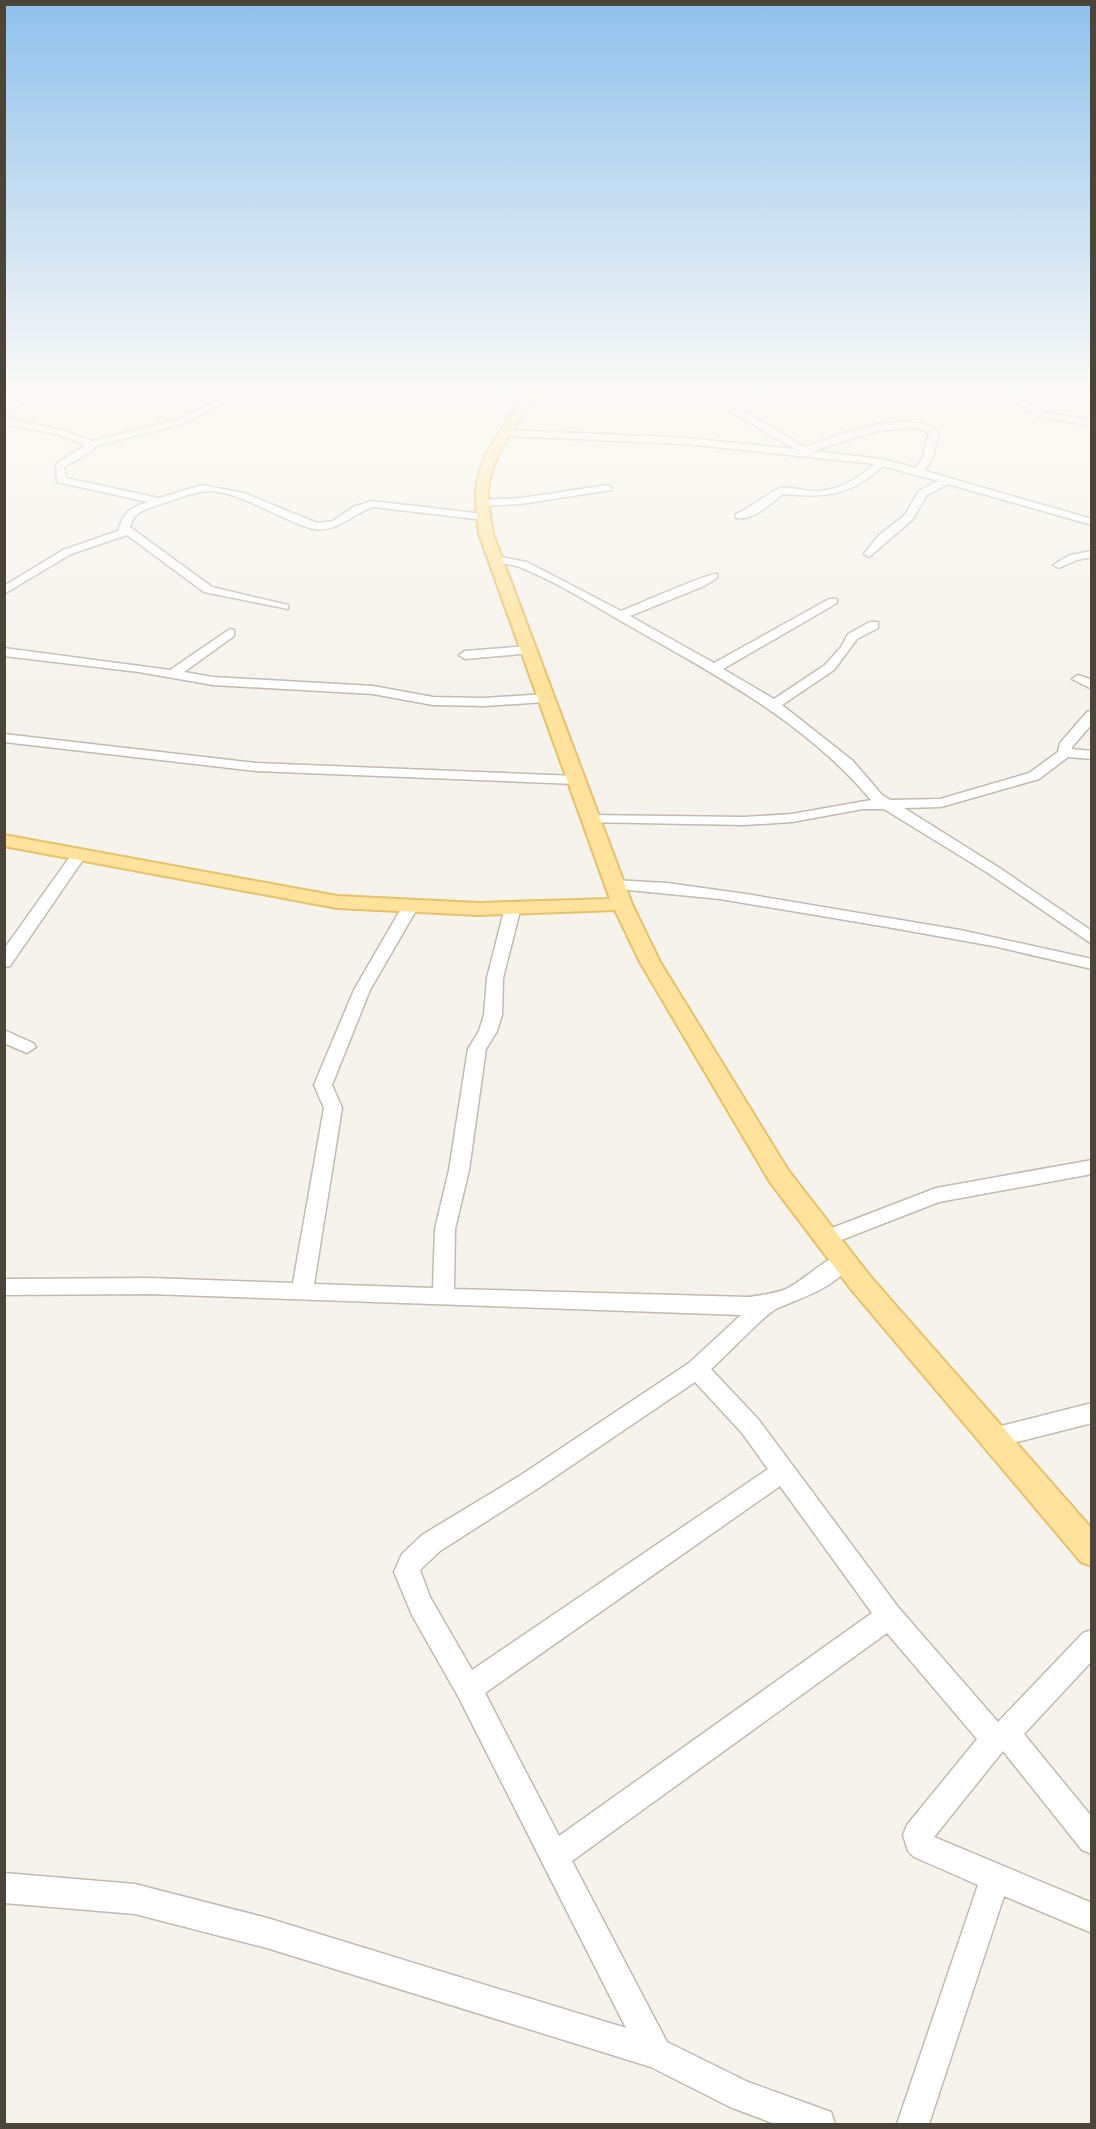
<svg xmlns="http://www.w3.org/2000/svg" width="1096" height="2129" font-family="'PT Sans Narrow',sans-serif">
<style>
.lines{fill:none;stroke-linecap:round;stroke-linejoin:round}
.minor-casing{stroke:#c2bbae;stroke-width:3}
.major-casing{stroke:#e6c16a;stroke-width:4}
.minor{fill:#fff;fill-rule:evenodd}
.major{fill:#ffe39c;fill-rule:evenodd}
</style>
<rect width="100%" height="100%" fill="#f6f3ec"/>
<g class="lines">
<g class="minor-casing">
<g id="minor">
<path d="M55,390h12l-63,21v-6z"/>
<path d="M238,390h10l-67,34 -86,22 -3,5 -28,16 2,11 93,20 43,-13 42,8 73,30 16,-2 20,-14 19,-6 112,13 5,3 -5,3 -111,-13c-21,7 -36,26 -59,22 -32,-7 -80,-43 -113,-37 -13,2 -27,8 -40,12 -14,5 -27,7 -31,23l82,60 76,18v4l-84,-17 -77,-57 -56,19 -67,40v-8l59,-36 55,-19c5,-18 12,-24 30,-29l-91,-20 -1,-18 30,-19 -30,-11 -52,-10v-6l57,12 31,11 83,-21z"/>
<path d="M713,390h8l5,11 79,46c32,-11 105,-41 134,-14l-6,23 -8,15 167,48v6l-144,-41 -21,11 -15,25 -43,37 -5,-3 15,-19 25,-19 15,-25 19,-10 -55,-15c-32,30 -58,32 -100,28 -13,10 -29,27 -47,24v-4c13,-5 37,-25 45,-26 10,-1 20,2 29,3 25,1 46,-10 64,-27l-187,-20 -181,-8 -5,-3 5,-3 181,8 107,11 -75,-45zM909,427l12,2 8,5 -6,22 -7,12 -34,-9 -69,-8 60,-19z"/>
<path d="M994,390h10l41,23 47,7v6l-52,-9z"/>
<path d="M607,485l5,3 -1,2 -90,14 -39,2 -5,-3 5,-3 39,-2z"/>
<path d="M1092,551v6l-15,3 -18,8 -6,-3 17,-10z"/>
<path d="M495,556l32,6 94,49c14,-5 88,-39 96,-37v4l-13,8 -74,30 84,47 115,-64h8v4l-114,66 51,30 51,-34 16,-18 7,-13 22,-12h8v6l-21,11 -23,31 -52,35 71,56 29,34 8,5 50,-1 89,-26 29,-21 2,-9 27,-31 5,-1v13l-20,23v2l20,2v8l-24,-2 -29,22 -98,28 -37,1 94,59 94,64v13l-104,-71 -104,-64h-21l-71,13 -48,3 -160,-3 -2,-3 7,-4 155,2 48,-3 79,-14c-71,-84 -164,-129 -257,-183 -29,-17 -60,-36 -92,-49 -9,-4 -21,-4 -31,-7l-2,-2z"/>
<path d="M230,629l4,1v6l-50,36 29,5 160,9 60,11 51,1 61,-4 6,4 -6,4 -61,4 -51,-1 -60,-11 -160,-9 -74,-13 -135,-16v-8l166,22z"/>
<path d="M528,646l6,4 -2,3 -67,6 -6,-4 6,-4z"/>
<path d="M1078,675l14,5v9l-20,-10z"/>
<path d="M4,734l252,29 319,13 7,4 -7,4 -319,-13 -252,-29z"/>
<path d="M79,849l8,5 -77,112 -6,1v-18l70,-98z"/>
<path d="M613,880l54,3 79,11 214,36 132,29v10l-99,-23 -100,-18 -173,-29 -112,-11 -3,-3z"/>
<path d="M410,902l8,5 -48,83 -38,95 10,23 -28,176 119,4 2,-59 14,-59 19,-121 11,-18 5,-16 3,-37 17,-67 8,-5 6,2 2,3 -17,67 -1,37 -5,16 -11,18 -17,121 -14,59 -1,60 295,8c12,-2 25,-3 37,-8 18,-8 48,-40 64,-35l3,6c-15,28 -51,37 -77,49 -13,7 -51,48 -65,60l47,50 140,188 100,115 85,-89 9,-3v31l-68,73 68,83v37l-10,-4 -79,-99 -69,86 158,66v30l-88,-37 -75,228h-32l81,-239 -64,-28 -6,-6 -5,-16 4,-10 70,-86 -90,-106 -315,228 95,181 81,40 83,30 4,12h-60l-45,-17 -79,-40 -384,-119 -132,-34 -131,-11v-30l131,11 132,34 359,110 -167,-330 -47,-83 -18,-43 8,-18 20,-19 99,-60 168,-112 52,-48 -591,-21 -146,1v-16l146,-1 143,5 31,-175 -10,-23 40,-95 48,-83zM695,1382l47,51 26,36 -296,201 -42,-73 -10,-27 20,-19 97,-62zM780,1486l92,127 -313,223 -74,-143z"/>
<path d="M4,1030l29,13 3,4 -9,6 -23,-10z"/>
<path d="M1092,1160v14l-153,28 -113,44 -7,-3 -3,-5 3,-5 117,-45z"/>
<path d="M1092,1403v20l-99,25 -8,-3 -4,-7 4,-7 8,-3z"/>
</g>
</g>
<g class="major-casing">
<path id="major" d="M530,390h10c-20,31 -50,64 -52,102 0,14 3,28 5,42l139,370 28,58 128,208 81,105 223,254v37l-11,-4 -230,-273 -81,-107 -130,-220 -25,-52 -136,5 -142,-7 -333,-62v-11l333,61 142,7 131,-4 -131,-365c-1,-14 -4,-28 -3,-42 2,-39 33,-72 54,-102z"/>
</g>
<use href="#minor" class="minor"/>
<use href="#major" class="major"/>
</g>
<linearGradient id="sky" x2="0" y2="1"><stop stop-color="#8fc1ec"/><stop offset="0.57" stop-color="#fbfaf6"/><stop offset="1" stop-color="#fbfaf6" stop-opacity="0"/></linearGradient>
<rect width="1096" height="688" fill="url(#sky)"/>
<rect width="1096" height="2129" fill="none" stroke="#4b4439" stroke-width="12"/>
</svg>
